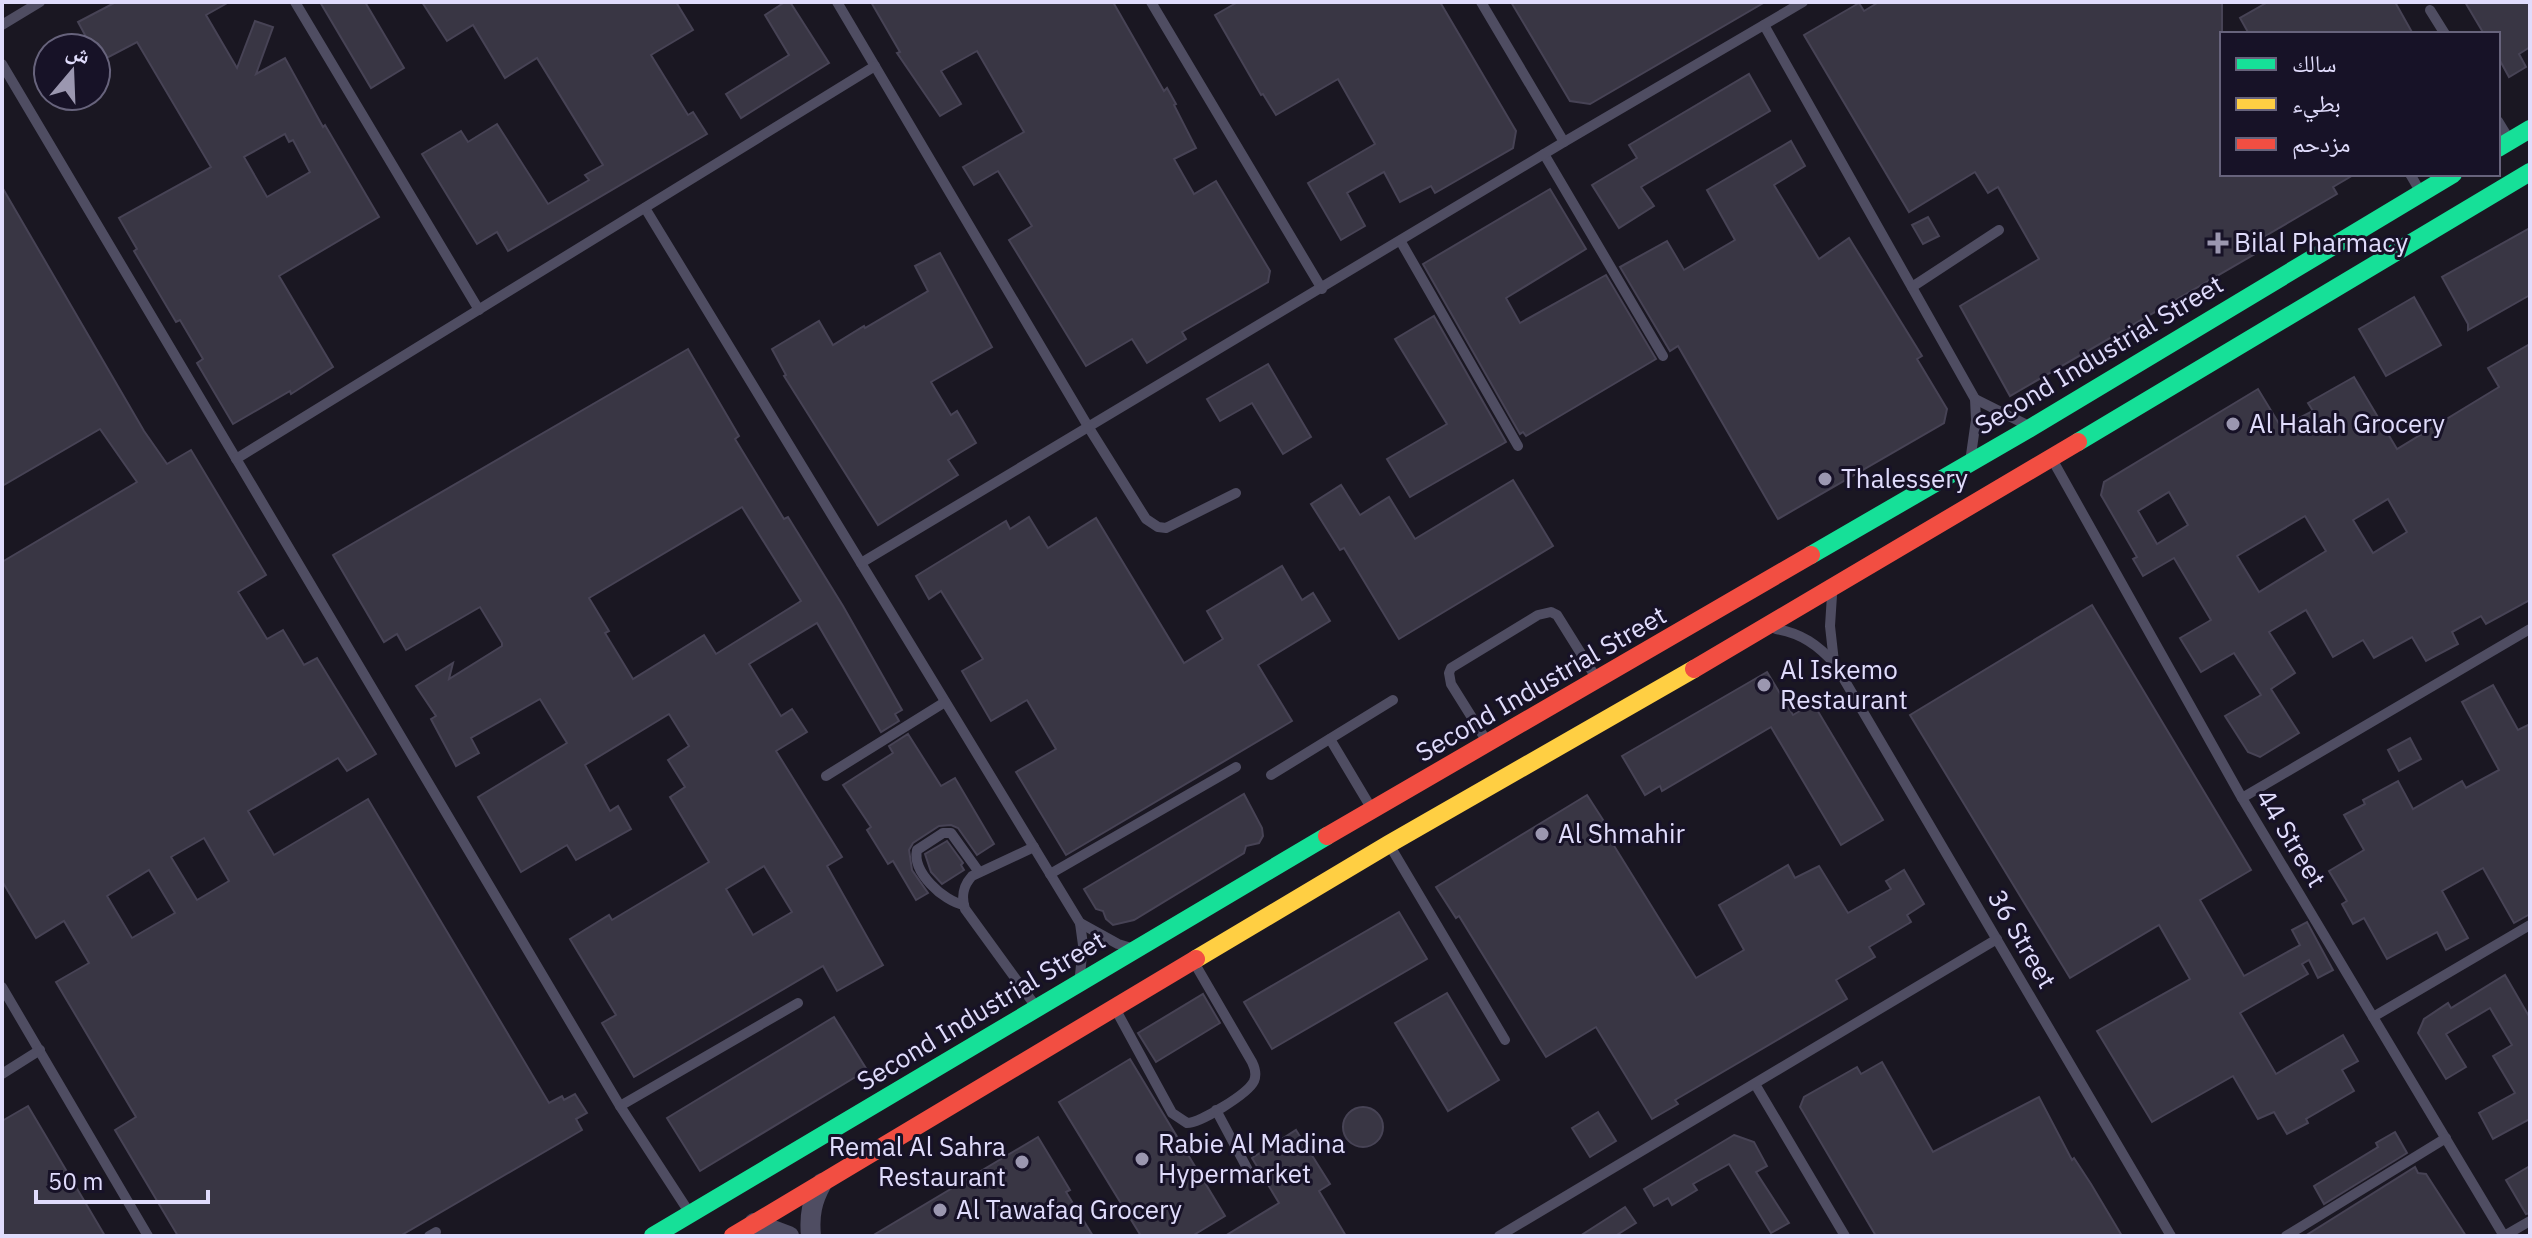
<svg xmlns="http://www.w3.org/2000/svg" width="2532" height="1238" font-family="'IBM Plex Sans','Noto Naskh Arabic',sans-serif">
<style>
.building{fill:#393644;stroke:#474355;stroke-width:2;fill-rule:evenodd}
.lines{fill:none;stroke-linecap:round;stroke-linejoin:round}
.lane{stroke:#4f4d62;stroke-width:10}
.street{stroke:#4f4d62;stroke-width:20}
.fast{stroke:#16e098;stroke-width:18}
.slow{stroke:#ffcf43;stroke-width:18}
.jam{stroke:#f24e42;stroke-width:18}
.poi-dot{fill:#9b97b0;stroke:#171227;stroke-width:3}
.labels{text-anchor:middle;stroke-width:6;stroke-linejoin:round;paint-order:stroke}
.poi-label{font-size:26px;fill:#e0dcfc;stroke:#171227;text-anchor:start}
.street-label{font-size:26px;fill:#e0dcfc;stroke:#171227}
</style>
<rect width="100%" height="100%" fill="#1a1722"/>
<g class="building">
<path d="M116,2h113l-23,13 31,53 18,-47 18,6 -17,47 29,-16 38,69 2,-2 54,92 -100,59 54,91 -42,27 -1,-3 -57,33 -36,-61 6,-4 -23,-39 -4,2 -42,-71 3,-2 -18,-31 92,-51 -74,-125 -38,20 -3,-14h-4l-14,-26zM285,134l4,8 4,-2 17,32 -43,25 -23,-40z"/>
<path d="M320,2h45l39,66 -33,20z"/>
<path d="M422,2h254l17,28 -42,25 37,60 5,-3 14,22 -199,117 -11,-19 -20,12 -55,-90 39,-23 7,11 29,-18 51,80 41,-24 -4,-5 18,-10 -66,-107 -32,20 -32,-53 -26,16z"/>
<path d="M785,2h5l39,61 -88,55 -15,-24 63,-39 -24,-40z"/>
<path d="M871,2h242l51,89 3,-3 9,16 -2,1 22,43 -22,11 20,35 22,-13 54,90 -2,11 -86,50 4,7 -39,24 -15,-24 -46,27 -77,-126 23,-14 -34,-55 -24,14 -11,-18 61,-35 -47,-81 -36,20 20,33 -21,12 -43,-63 3,-1z"/>
<path d="M1238,2h202l76,129 -3,17 -78,45 -4,-7 -31,16 -16,-30 -37,21 18,33 -24,14 -33,-57 67,-39 -37,-65 -62,36 -13,-21 -2,1 -46,-80z"/>
<path d="M1511,2h254l-175,102 -20,-3z"/>
<path d="M1879,2h343v172h133l-22,13 4,7 -75,44 5,9 -257,149 -50,-90 79,-47 -41,-72 -10,6 -13,-21 -66,40 -105,-177 55,-32 5,8z"/>
<path d="M2268,2h127l18,32h-164l-9,-16z"/>
<path d="M2465,2h65v45l-11,7 7,13 -17,10 -11,-20v-23h-14z"/>
<path d="M1749,74l21,37 -129,76 13,19 -35,22 -27,-43 45,-27 -8,-13z"/>
<path d="M1791,141l14,25 -31,19 45,74 30,-21 73,118 -5,3 30,50 -3,14 -166,96 -100,-173 -8,5 -50,-84 47,-26 17,29 51,-30 -28,-50z"/>
<path d="M2,187l142,244 23,33 24,-14 75,125 -28,17 29,47 16,-9 21,35 13,-7 59,96 -29,17 -9,-13 -90,53 26,44 94,-56 181,304 13,-7 2,4 11,-6 12,19 -11,6 6,11 -182,106h-222l-63,-106 21,-13 -80,-135 33,-19 -25,-42 -28,17 -34,-57v-319l135,-80 -37,-53 -98,57zM204,838l25,43 -32,19 -26,-43zM149,870l26,43 -43,25 -25,-42z"/>
<path d="M1550,189l36,60 -80,49 14,25 86,-48 50,84 -130,77 -3,-4 -3,2 -97,-170z"/>
<path d="M1928,217l11,19 -16,8 -11,-19z"/>
<path d="M2530,228v67l-62,35v-6l-26,-47z"/>
<path d="M940,253l52,94 -61,35 20,33 6,-4 19,32 -28,17 10,15 -80,50 -94,-149 2,-1 -14,-26 47,-28 14,24 31,-19 1,2 63,-37 -13,-25z"/>
<path d="M2414,297l27,48 -55,31 -27,-47z"/>
<path d="M1434,316l72,126 -96,55 -23,-38 60,-35 -52,-85z"/>
<path d="M2530,344v256l-44,24 -5,-8 -29,16 6,12 -32,17 -14,-24 -38,21 -11,-18 -30,17 -27,-47 -37,22 26,41 -24,16 28,44 -39,24 -12,-5 -23,-36 36,-21 -27,-42 -33,19 -21,-34 31,-18 -37,-62 -31,18 -10,-17 4,-2 -36,-62 3,-13 154,-93 23,38 32,-16 -5,-8 46,-26 43,72 102,-62 -11,-19zM2169,492l19,33 -31,19 -19,-33zM2388,499l19,33 -34,21 -20,-33zM2305,516l21,35 -67,41 -22,-36z"/>
<path d="M688,349l51,87 -4,3 49,80 4,-2 55,89 59,104 -7,4 4,7 -18,11 -64,-109 -68,41 32,52 11,-7 15,23 -31,19 66,106 -15,9 56,99 -46,26 -14,-25 -189,111 -32,-54 14,-8 -46,-76 39,-24 3,5 97,-58 -39,-65 15,-10 -17,-27 21,-14 -20,-32 -84,51 25,46 8,-5 13,23 -55,31 -9,-15 -46,27 -43,-75 89,-54 -27,-44 -69,39 8,15 -23,13 -25,-47 5,-3 -20,-30 37,-23 -4,16 53,-33v-3l-22,-36 -74,43 -9,-16 -13,8 -51,-87zM742,507l59,94 -85,53 -12,-19 -71,44 -28,-46 4,-2 -20,-33zM764,866l28,46 -39,23 -27,-46z"/>
<path d="M1268,364l43,73 -28,17 -31,-51 -32,18 -13,-22z"/>
<path d="M1513,480l40,66 -154,93 -55,-91 -4,2 -29,-46 30,-19 19,30 29,-18 26,42z"/>
<path d="M1029,517l19,31 48,-30 88,145 39,-24 -16,-28 75,-45 20,34 11,-7 17,28 -72,44 34,56 -226,134 -50,-83 40,-23 -29,-49 -36,21 -29,-50 21,-12 -42,-68 -12,8 -13,-23 90,-55 4,8z"/>
<path d="M2092,605l159,265 -51,30 44,76 56,-31 -8,-15 15,-8 26,48 -15,8 -9,-18 -7,4 6,10 -68,39 36,61 67,-39 15,26 -16,9 12,21 -48,28 2,4 -21,11 -13,-22 -16,7 -25,-43 -81,46 -55,-91 93,-52 -31,-54 -89,53 -160,-263z"/>
<path d="M1767,672l26,43 20,-12 70,117 -42,25 -70,-118 -109,64 -2,-5 -15,9 -23,-39z"/>
<path d="M2493,685l25,45 12,-6v190l-16,9 -31,-55 -41,23 26,47 -22,12 -9,-18 -50,27 -23,-41 -11,6 -11,-20 5,-3 -18,-30 35,-21 -20,-35 21,-11 -2,-4 35,-19 15,28 49,-28 4,7 33,-18 -37,-68z"/>
<path d="M908,734l33,52 14,-8 39,66 -17,11 -19,-27 -7,-3 -12,1 -26,17 -4,7 3,20 16,23 -12,7 -23,-39 -5,3 -21,-34 4,-3 -28,-42 50,-32 -4,-7z"/>
<path d="M2410,738l11,21 -22,12 -11,-21z"/>
<path d="M1244,794l18,34 1,8 -4,7 -13,3 -2,7 -110,67 -21,5 -7,-6 -3,-8 -7,-2 -12,-20z"/>
<path d="M1587,795l20,31 -4,2 93,150 48,-28 -25,-45 69,-40 7,13 24,-12 29,47 43,-24 -5,-8 18,-11 20,34 -17,11 4,7 -42,25 6,10 -39,23 11,19 -172,101 3,4 -26,15 -56,-92 -50,30 -87,-141 -3,2 -20,-31z"/>
<path d="M947,841l16,22 -2,2 3,5 -22,14 -11,-12 -6,-18z"/>
<path d="M1399,912l28,47 -155,90 -28,-47z"/>
<path d="M2505,975l25,43v101l-37,20 -14,-26 36,-20 -22,-37 19,-11 -22,-37 -44,26 20,33 -20,12 -28,-46 6,-14 24,-16 3,5z"/>
<path d="M1447,993l52,87 -51,31 -53,-88z"/>
<path d="M1203,994l17,29 -64,39 -18,-29z"/>
<path d="M834,1017l33,53 -167,101 -33,-53z"/>
<path d="M1130,1059l95,157 -33,20h-51l-82,-134z"/>
<path d="M1882,1062l51,90 106,-55 33,63 2,-2 17,26 31,52h-246l-76,-129 4,-10 53,-30 4,7z"/>
<path d="M28,1106l51,86 26,44h-103v-115z"/>
<circle cx="1363" cy="1127" r="20"/>
<path d="M1598,1112l18,29 -26,16 -18,-29z"/>
<path d="M1296,1130l34,54 -11,7 27,45h-121l54,-33 -27,-45z"/>
<path d="M2395,1132l12,21 -83,51 -10,-18 64,-39 -2,-4z"/>
<path d="M1734,1135l20,7 13,24 -11,6 33,51 -18,10 -42,-69 -36,20 4,6 -25,15 -4,-7 -14,8 -10,-17z"/>
<path d="M1038,1137l32,53 -4,2 27,44h-221z"/>
<path d="M2530,1166v47l-4,1 -20,-34z"/>
<path d="M2415,1167l3,6 8,1 40,62h-161z"/>
<path d="M1625,1207l11,16 -21,13h-35z"/>
</g>
<g class="lines">
<g class="lane">
<path d="M295,2l184,308"/>
<path d="M837,2l252,426 57,91 12,8 8,1 70,-35"/>
<path d="M1151,2l171,287"/>
<path d="M1481,2l83,140"/>
<path d="M2430,10l15,24"/>
<path d="M2,25l38,-23"/>
<path d="M1764,25l211,374 1,21 -5,35"/>
<path d="M2,64l618,1042 69,106"/>
<path d="M2498,121l11,18"/>
<path d="M1544,154l119,202"/>
<path d="M2410,174l10,17"/>
<path d="M645,208l435,715 3,22 -3,30"/>
<path d="M1401,242l117,204"/>
<path d="M1912,287l87,-57"/>
<path d="M1975,399l52,26"/>
<path d="M236,459l639,-393"/>
<path d="M2052,459l190,339 262,438 26,-15"/>
<path d="M861,563l703,-421 239,-140"/>
<path d="M1832,595l-2,31 4,36"/>
<path d="M1776,629c25,4 42,16 59,35l336,572"/>
<path d="M1330,739l40,67"/>
<path d="M1486,740l-35,-56 -2,-11 2,-5 87,-53 13,-3 6,3 38,61"/>
<path d="M1271,775l122,-75"/>
<path d="M826,776l119,-74"/>
<path d="M2242,798l288,-169"/>
<path d="M1390,846l115,194"/>
<path d="M1034,847l-62,29c-9,10 -11,20 -7,33l69,95"/>
<path d="M1050,874l186,-107"/>
<path d="M964,905c-21,-4 -52,-33 -47,-55l26,-17h8l28,39"/>
<path d="M1080,923l38,21 10,3"/>
<path d="M2,987l146,249"/>
<path d="M1117,1012l55,101 15,10c13,0 61,-29 67,-42 3,-7 1,-13 -2,-19l-57,-98"/>
<path d="M2373,1017l157,-92"/>
<path d="M2,1074l38,-24"/>
<path d="M1755,1084l90,152"/>
<path d="M620,1106l178,-103"/>
<path d="M1216,1110l32,60"/>
<path d="M429,1236l7,-4"/>
<path d="M1499,1236l498,-297"/>
<path d="M2286,1236l160,-98"/>
</g>
<g class="street">
<path d="M754,1223l35,13"/>
<path d="M811,1236c-2,-21 1,-35 11,-53"/>
</g>
<g class="fast">
<path d="M2498,148l32,-19"/>
<path d="M2078,442l452,-270"/>
<path d="M1811,555l221,-128 421,-253"/>
<path d="M653,1236l674,-400"/>
</g>
<path class="slow" d="M1196,959l193,-115 305,-175"/>
<g class="jam">
<path d="M1694,669l384,-227"/>
<path d="M1327,836l484,-281"/>
<path d="M733,1236l463,-277"/>
</g>
</g>
<g class="poi-dot">
<path d="M2214 231h8v8h8v8h-8v8h-8v-8h-8v-8h8z"/>
<circle cx="2233" cy="424" r="8"/>
<circle cx="1825" cy="479" r="8"/>
<circle cx="1764" cy="685" r="8"/>
<circle cx="1542" cy="834" r="8"/>
<circle cx="1142" cy="1159" r="8"/>
<circle cx="1022" cy="1162" r="8"/>
<circle cx="940" cy="1210" r="8"/>
</g>
<g class="labels">
<g class="poi-label">
<text x="2234" y="252">Bilal Pharmacy</text>
<text x="2249" y="433">Al Halah Grocery</text>
<text x="1841" y="488">Thalessery</text>
<text x="1780" y="679">Al Iskemo<tspan x="1780" dy="30">Restaurant</tspan></text>
<text x="1558" y="843">Al Shmahir</text>
<text x="1158" y="1153">Rabie Al Madina<tspan x="1158" dy="30">Hypermarket</tspan></text>
<text x="1006" y="1156" text-anchor="end">Remal Al Sahra<tspan x="1006" dy="30">Restaurant</tspan></text>
<text x="956" y="1219">Al Tawafaq Grocery</text>
</g>
<g class="street-label">
<text transform="translate(2099 355) rotate(-31)" y="9">Second Industrial Street</text>
<text transform="translate(1541 684) rotate(-30)" y="9">Second Industrial Street</text>
<text transform="translate(2291 838) rotate(59)" y="9">44 Street</text>
<text transform="translate(2022 939) rotate(60)" y="9">36 Street</text>
<text transform="translate(981 1011) rotate(-31)" y="9">Second Industrial Street</text>
</g>
</g>
<rect width="2532" height="1238" fill="none" stroke="#e0dcfc" stroke-width="8"/>
<rect x="2220" y="32" width="280" height="144" fill="#171227" stroke="#67637c" stroke-width="2"/>
<rect x="2236" y="58" width="40" height="12" fill="#16e098" stroke="#67637c" stroke-width="2"/>
<text x="2292" y="72" font-size="24" fill="#e0dcfc">سالك</text>
<rect x="2236" y="98" width="40" height="12" fill="#ffcf43" stroke="#67637c" stroke-width="2"/>
<text x="2292" y="112" font-size="24" fill="#e0dcfc">بطيء</text>
<rect x="2236" y="138" width="40" height="12" fill="#f24e42" stroke="#67637c" stroke-width="2"/>
<text x="2292" y="152" font-size="24" fill="#e0dcfc">مزدحم</text>
<g transform="translate(72 72) rotate(19)"><circle r="38" fill="#171227" stroke="#67637c" stroke-width="2"/>
<path d="M0-6L14 30L0 20L-14 30Z" fill="#9b97b0"/>
<text y="-12" font-size="22" font-weight="bold" text-anchor="middle" fill="#e0dcfc">ش</text>
</g>
<path d="M36 1190v12h172v-12" fill="none" stroke="#e0dcfc" stroke-width="4"/>
<text x="48" y="1190" font-size="24" fill="#e0dcfc" stroke="#171227" stroke-width="6" paint-order="stroke">50 m</text>
</svg>
